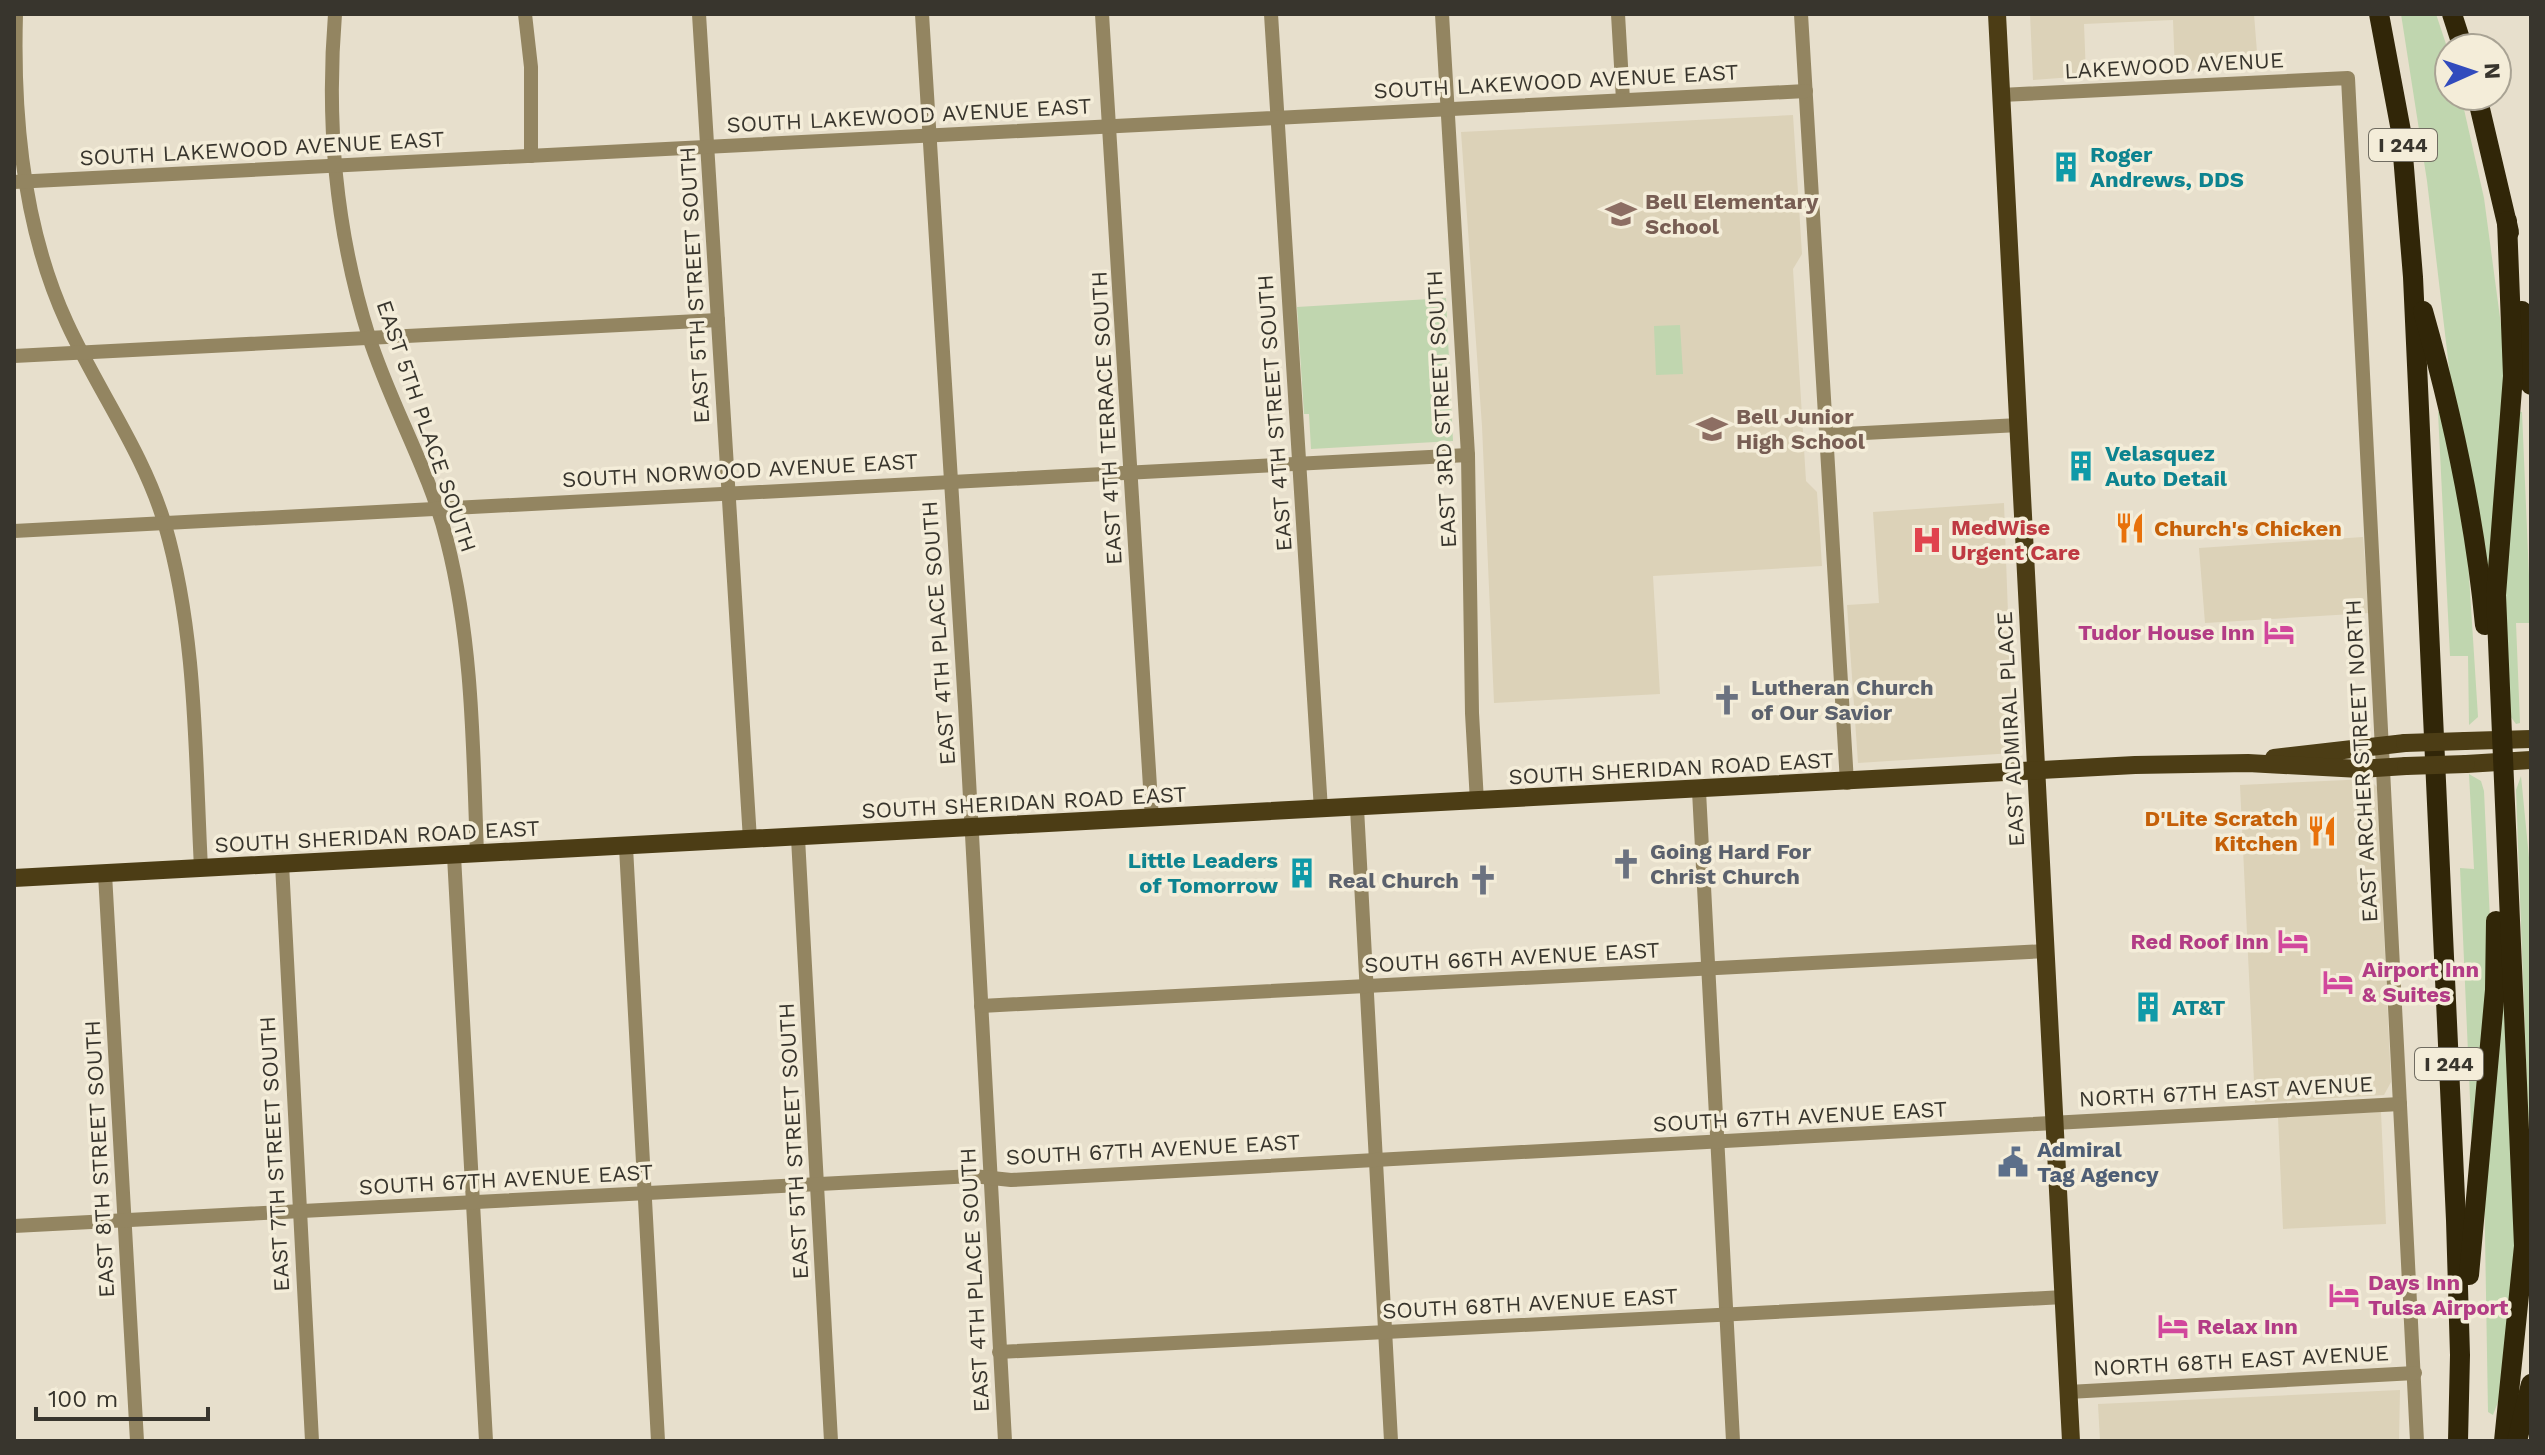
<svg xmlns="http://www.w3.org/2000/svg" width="2545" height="1455" font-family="'Work Sans',sans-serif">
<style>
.built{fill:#dcd2b8}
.green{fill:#c0d6af}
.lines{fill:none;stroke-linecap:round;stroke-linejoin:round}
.minor{stroke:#938561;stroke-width:14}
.major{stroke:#4c3d15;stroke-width:18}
.highway{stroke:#312608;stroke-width:20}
.major-bridge{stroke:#4c3d15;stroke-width:18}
.labels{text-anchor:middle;stroke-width:7;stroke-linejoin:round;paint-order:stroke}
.shield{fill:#f4edd9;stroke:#706c61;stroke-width:2}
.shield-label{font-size:20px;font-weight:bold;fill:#38352d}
.street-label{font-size:22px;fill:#38352d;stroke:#f4edd9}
.culture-label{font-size:22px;font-weight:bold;fill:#0d838f;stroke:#f4edd9;text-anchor:start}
.education-label{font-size:22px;font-weight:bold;fill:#785e54;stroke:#f4edd9;text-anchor:start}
.health-label{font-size:22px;font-weight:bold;fill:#be3a42;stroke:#f4edd9;text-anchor:start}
.food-label{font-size:22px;font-weight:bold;fill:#c56008;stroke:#f4edd9;text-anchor:start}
.hotel-label{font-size:22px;font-weight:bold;fill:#b23c85;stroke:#f4edd9;text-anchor:start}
.worship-label{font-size:22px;font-weight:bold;fill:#5b616d;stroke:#f4edd9;text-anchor:start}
.service-label{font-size:22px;font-weight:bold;fill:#4e5e75;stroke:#f4edd9;text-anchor:start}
</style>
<rect width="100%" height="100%" fill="#e7dfcc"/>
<g class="built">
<path d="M2030,14h224l4,51 -83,7 -2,-52 -89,4 2,52 -53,4z"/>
<path d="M1793,115l9,139 -9,15 13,212 11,11 5,74 -169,10 7,118 -166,9 -12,-277 -21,-294z"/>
<path d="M2004,503l9,250 -155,10 -11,-158 32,-2 -6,-91z"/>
<path d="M2363,537l6,76 -164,10 -6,-75z"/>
<path d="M2369,779l8,8 14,295 -7,13 -129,8 -15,-318z"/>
<path d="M2381,1112l5,112 -103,5 -5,-112z"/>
<path d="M2400,1390l-1,51h-299l-2,-37z"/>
</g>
<g class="green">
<path d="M2401,14h35l13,39v43h12l23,102 21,157 -14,227 -39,-189 -25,-212z"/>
<path d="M1446,298l7,143 -142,8 -2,-35h-5l-7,-107z"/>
<path d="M1680,325l3,49 -27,1 -2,-49z"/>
<path d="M2443,410l25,150 10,157 -9,8 -1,-69h-18l-12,-244z"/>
<path d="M2517,411l5,1 9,211h-15l4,100 -4,1 -8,-11 -4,-134z"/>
<path d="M2469,774l12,7 3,10 7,151 -19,203 -12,-277 14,1z"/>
<path d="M2521,776l10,102v316l-15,-404z"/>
<path d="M2503,992l15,253 -15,144 -10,26 -5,-3 -4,-237z"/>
</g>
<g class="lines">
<g class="minor">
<path d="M16,14c-3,104 7,214 51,309 31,68 77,130 98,202 32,110 30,230 36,343"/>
<path d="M335,14c-9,110 1,218 34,323 22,69 61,134 78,204 26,102 26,209 30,313"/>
<path d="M525,14l6,53v89"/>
<path d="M699,14l51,826"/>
<path d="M922,14l43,692 40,735"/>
<path d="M1102,14l50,805"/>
<path d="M1271,14l50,796"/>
<path d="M1442,14l26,441 4,258 5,89"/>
<path d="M1618,14l5,86"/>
<path d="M1801,14l46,769"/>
<path d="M2001,95l347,-17 69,1363"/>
<path d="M14,182l1792,-91"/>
<path d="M14,356l704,-36"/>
<path d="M1826,435l193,-10"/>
<path d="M14,531l1454,-76"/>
<path d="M1699,791l34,650"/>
<path d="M1357,808l34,633"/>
<path d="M798,838l33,603"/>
<path d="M626,847l32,594"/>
<path d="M454,856l32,585"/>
<path d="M282,864l30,577"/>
<path d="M105,874l32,567"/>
<path d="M981,1006l1065,-55"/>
<path d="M14,1226l959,-50 38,4 1389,-76"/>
<path d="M999,1352l1065,-55"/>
<path d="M2068,1392l347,-19"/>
</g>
<g class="major">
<path d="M1997,14l74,1427"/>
<path d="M2465,741l66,-2"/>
<path d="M2274,758l131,-15"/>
<path d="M2466,764l65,-4"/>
<path d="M14,878l2121,-113 113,-2 112,6 46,-3"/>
</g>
<g class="highway">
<path d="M2379,14l22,117 12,146 43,943 4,135 -2,86"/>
<path d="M2452,14l11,34"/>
<path d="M2477,96l32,136"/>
<path d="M2423,311c29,102 52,208 62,314"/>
<path d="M2522,311l9,74"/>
<path d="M2469,1275l26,-285 1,-69"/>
<path d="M2504,1441l20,-195 -28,-651 17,-219 -6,-155"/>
<path d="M2517,1441l14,-57"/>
</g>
<g class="major-bridge">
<path d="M2405,743l60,-2"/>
<path d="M2406,766l60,-2"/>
</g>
</g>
<defs>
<g id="building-bare" transform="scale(2.4)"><path d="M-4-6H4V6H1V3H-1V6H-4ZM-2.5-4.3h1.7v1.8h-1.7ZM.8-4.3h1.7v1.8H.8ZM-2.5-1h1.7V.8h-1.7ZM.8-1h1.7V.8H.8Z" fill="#0f9aa8" stroke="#f4edd9" stroke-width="2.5" paint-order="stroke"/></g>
<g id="school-bare" transform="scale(2.4)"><path d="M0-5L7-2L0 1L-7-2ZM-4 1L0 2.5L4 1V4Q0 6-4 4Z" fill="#8d6e63" stroke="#f4edd9" stroke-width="2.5" paint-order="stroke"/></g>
<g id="restaurant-bare" transform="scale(2.4)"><path d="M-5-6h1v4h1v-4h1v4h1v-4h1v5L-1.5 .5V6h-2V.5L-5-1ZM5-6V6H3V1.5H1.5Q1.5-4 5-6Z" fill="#e8710a" stroke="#f4edd9" stroke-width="2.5" paint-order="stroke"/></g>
<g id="hospital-bare" transform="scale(2.4)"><path d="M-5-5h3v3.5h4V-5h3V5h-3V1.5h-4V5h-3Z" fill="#e0444e" stroke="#f4edd9" stroke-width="2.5" paint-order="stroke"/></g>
<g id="hotel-bare" transform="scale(2.4)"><path d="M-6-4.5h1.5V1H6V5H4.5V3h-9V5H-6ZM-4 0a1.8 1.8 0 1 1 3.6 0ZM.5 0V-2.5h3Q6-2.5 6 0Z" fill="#d1479c" stroke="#f4edd9" stroke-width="2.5" paint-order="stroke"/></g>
<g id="church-bare" transform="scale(2.4)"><path d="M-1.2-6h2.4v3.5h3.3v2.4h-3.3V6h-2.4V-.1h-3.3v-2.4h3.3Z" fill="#6b7280" stroke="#f4edd9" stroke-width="2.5" paint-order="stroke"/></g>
<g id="civic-bare" transform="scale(2.4)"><path d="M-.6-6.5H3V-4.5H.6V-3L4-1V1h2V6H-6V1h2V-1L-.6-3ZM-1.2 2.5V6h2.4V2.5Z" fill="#5c6f8a" stroke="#f4edd9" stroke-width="2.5" paint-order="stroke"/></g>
</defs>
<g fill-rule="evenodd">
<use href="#building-bare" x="2066" y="167"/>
<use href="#school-bare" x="1621" y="214"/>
<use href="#school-bare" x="1712" y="429"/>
<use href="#building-bare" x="2081" y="466"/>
<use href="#restaurant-bare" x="2130" y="528"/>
<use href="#hospital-bare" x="1927" y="540"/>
<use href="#hotel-bare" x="2279" y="632"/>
<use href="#church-bare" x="1727" y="700"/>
<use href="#restaurant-bare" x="2322" y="831"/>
<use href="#church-bare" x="1626" y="864"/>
<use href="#building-bare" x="1302" y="873"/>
<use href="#church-bare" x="1483" y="880"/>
<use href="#hotel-bare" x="2293" y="941"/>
<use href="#hotel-bare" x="2338" y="982"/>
<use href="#building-bare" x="2148" y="1007"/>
<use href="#civic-bare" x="2013" y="1162"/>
<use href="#hotel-bare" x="2344" y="1295"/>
<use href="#hotel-bare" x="2173" y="1326"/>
</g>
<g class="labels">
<g class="shield">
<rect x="2369" y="129" width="68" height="32" rx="6"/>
<rect x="2415" y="1048" width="68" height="32" rx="6"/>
</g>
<g class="shield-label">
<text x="2403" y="152">I 244</text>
<text x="2449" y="1071">I 244</text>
</g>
<g class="street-label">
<text transform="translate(2174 65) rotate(-3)" y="8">LAKEWOOD AVENUE</text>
<text transform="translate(1556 81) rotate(-3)" y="8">SOUTH LAKEWOOD AVENUE EAST</text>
<text transform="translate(909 115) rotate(-3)" y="8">SOUTH LAKEWOOD AVENUE EAST</text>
<text transform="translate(262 148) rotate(-3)" y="8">SOUTH LAKEWOOD AVENUE EAST</text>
<text transform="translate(694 285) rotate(-93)" y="8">EAST 5TH STREET SOUTH</text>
<text transform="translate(1441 409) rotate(-93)" y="8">EAST 3RD STREET SOUTH</text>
<text transform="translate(1274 413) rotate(-94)" y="8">EAST 4TH STREET SOUTH</text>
<text transform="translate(1106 418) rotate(-93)" y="8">EAST 4TH TERRACE SOUTH</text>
<text transform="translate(427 426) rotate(71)" y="8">EAST 5TH PLACE SOUTH</text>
<text transform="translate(740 470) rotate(-3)" y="8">SOUTH NORWOOD AVENUE EAST</text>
<text transform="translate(938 633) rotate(-94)" y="8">EAST 4TH PLACE SOUTH</text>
<text transform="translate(2010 729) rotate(-93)" y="8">EAST ADMIRAL PLACE</text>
<text transform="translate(2361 761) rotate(-93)" y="8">EAST ARCHER STREET NORTH</text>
<text transform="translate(1671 768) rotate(-3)" y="8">SOUTH SHERIDAN ROAD EAST</text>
<text transform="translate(1024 802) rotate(-3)" y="8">SOUTH SHERIDAN ROAD EAST</text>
<text transform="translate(377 836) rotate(-3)" y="8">SOUTH SHERIDAN ROAD EAST</text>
<text transform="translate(1512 957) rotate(-3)" y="8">SOUTH 66TH AVENUE EAST</text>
<text transform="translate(2226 1091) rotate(-3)" y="8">NORTH 67TH EAST AVENUE</text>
<text transform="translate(1800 1116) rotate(-3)" y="8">SOUTH 67TH AVENUE EAST</text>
<text transform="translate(793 1141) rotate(-93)" y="8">EAST 5TH STREET SOUTH</text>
<text transform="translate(1153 1149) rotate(-3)" y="8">SOUTH 67TH AVENUE EAST</text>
<text transform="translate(274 1154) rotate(-93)" y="8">EAST 7TH STREET SOUTH</text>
<text transform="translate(99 1159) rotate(-93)" y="8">EAST 8TH STREET SOUTH</text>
<text transform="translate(506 1179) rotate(-3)" y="8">SOUTH 67TH AVENUE EAST</text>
<text transform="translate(974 1280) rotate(-93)" y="8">EAST 4TH PLACE SOUTH</text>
<text transform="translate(1530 1303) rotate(-3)" y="8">SOUTH 68TH AVENUE EAST</text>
<text transform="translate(2241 1360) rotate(-3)" y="8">NORTH 68TH EAST AVENUE</text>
</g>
<g class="culture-label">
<text x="2090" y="162">Roger<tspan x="2090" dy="25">Andrews, DDS</tspan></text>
<text x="2105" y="461">Velasquez<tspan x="2105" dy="25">Auto Detail</tspan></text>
<text x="1278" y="868" text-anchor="end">Little Leaders<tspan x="1278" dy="25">of Tomorrow</tspan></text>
<text x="2172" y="1015">AT&amp;T</text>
</g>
<g class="education-label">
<text x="1645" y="209">Bell Elementary<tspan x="1645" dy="25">School</tspan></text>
<text x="1736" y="424">Bell Junior<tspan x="1736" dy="25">High School</tspan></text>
</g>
<g class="health-label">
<text x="1951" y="535">MedWise<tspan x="1951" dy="25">Urgent Care</tspan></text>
</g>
<g class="food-label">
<text x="2154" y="536">Church's Chicken</text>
<text x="2298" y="826" text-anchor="end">D'Lite Scratch<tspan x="2298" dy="25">Kitchen</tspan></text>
</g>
<g class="hotel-label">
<text x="2255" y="640" text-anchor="end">Tudor House Inn</text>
<text x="2269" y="949" text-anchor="end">Red Roof Inn</text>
<text x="2362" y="977">Airport Inn<tspan x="2362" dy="25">&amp; Suites</tspan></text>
<text x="2368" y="1290">Days Inn<tspan x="2368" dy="25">Tulsa Airport</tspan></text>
<text x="2197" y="1334">Relax Inn</text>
</g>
<g class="worship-label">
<text x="1751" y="695">Lutheran Church<tspan x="1751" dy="25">of Our Savior</tspan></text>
<text x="1650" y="859">Going Hard For<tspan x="1650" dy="25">Christ Church</tspan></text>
<text x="1459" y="888" text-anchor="end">Real Church</text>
</g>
<g class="service-label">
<text x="2037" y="1157">Admiral<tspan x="2037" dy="25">Tag Agency</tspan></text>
</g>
</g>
<rect width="2545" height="1455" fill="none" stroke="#38352d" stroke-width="32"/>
<g transform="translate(2473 72) rotate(87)"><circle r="38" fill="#f4edd9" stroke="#a9a394" stroke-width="2"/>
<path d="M0-6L14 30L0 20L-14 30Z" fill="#314bbd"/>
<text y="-12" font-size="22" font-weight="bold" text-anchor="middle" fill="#38352d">N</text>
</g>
<path d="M36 1407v12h172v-12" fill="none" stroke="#38352d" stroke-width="4"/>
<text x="48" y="1407" font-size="24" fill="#38352d" stroke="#f4edd9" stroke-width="6" paint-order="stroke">100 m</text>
</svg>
